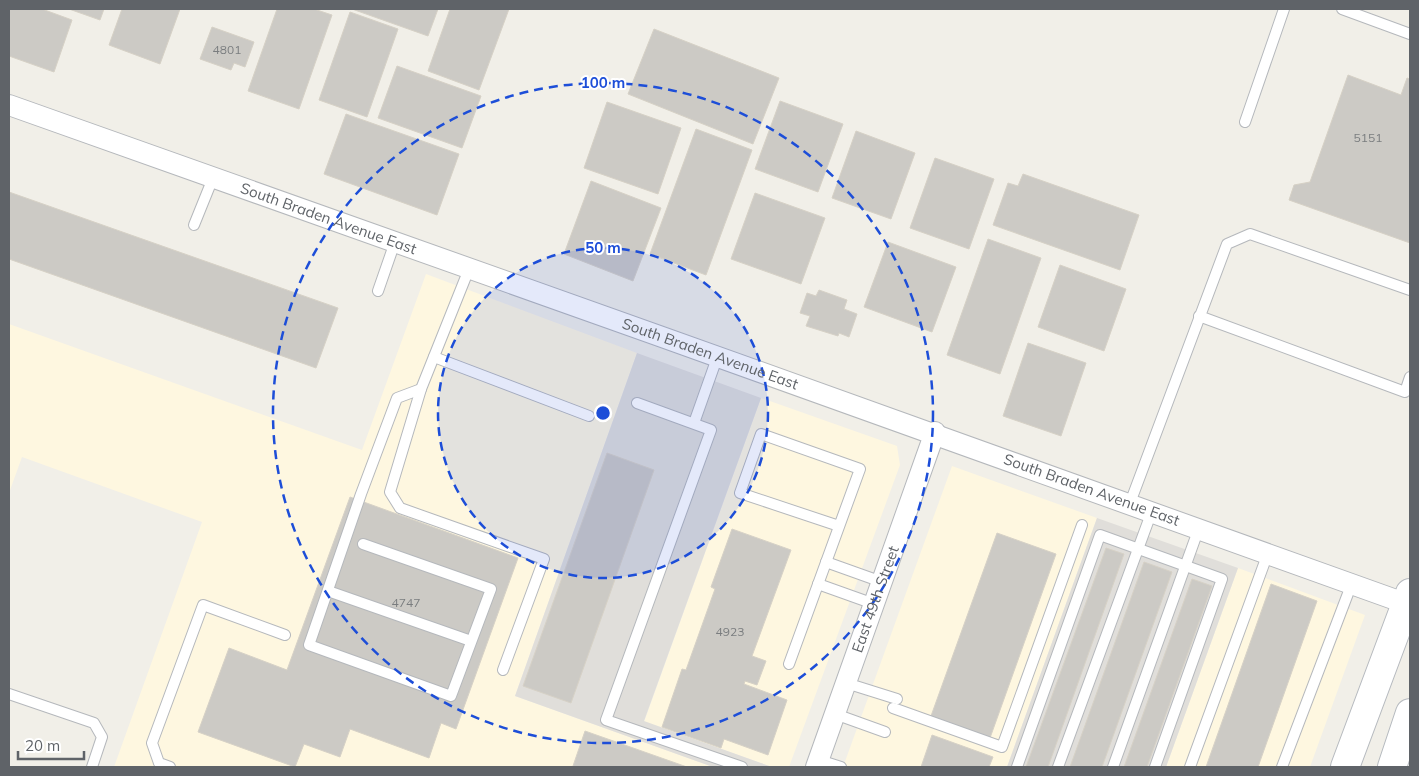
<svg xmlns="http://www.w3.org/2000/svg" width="1419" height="776" font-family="Mulish,sans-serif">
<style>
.commercial{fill:#fef7e0}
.industrial{fill:#e0deda}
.building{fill:#cccac5;stroke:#d6d1c6}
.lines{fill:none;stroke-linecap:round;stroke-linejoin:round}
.lane-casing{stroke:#b5b8bc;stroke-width:12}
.street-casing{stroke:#b5b8bc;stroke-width:22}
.secondary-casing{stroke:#b6babf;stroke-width:30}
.lane{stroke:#fff;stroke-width:10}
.street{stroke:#fff;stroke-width:20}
.secondary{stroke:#fff;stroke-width:28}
.ring{fill:none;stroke:#1d4ed8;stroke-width:2.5;stroke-dasharray:9 6}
.labels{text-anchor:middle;stroke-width:4;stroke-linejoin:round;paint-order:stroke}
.number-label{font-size:12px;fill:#7a7d7f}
.street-label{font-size:15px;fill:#5f6368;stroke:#fff}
.centre{fill:#1d4ed8;stroke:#fff;stroke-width:2.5}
.ring-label{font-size:15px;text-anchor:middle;font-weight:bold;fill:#1d4ed8;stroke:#fff;stroke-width:4;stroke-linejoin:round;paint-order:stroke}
</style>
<rect width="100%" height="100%" fill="#f1efe8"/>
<g class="commercial">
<path d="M426,274l211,79 -122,343 198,71h-599l88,-245 -180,-65 -13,36v-169l353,126z"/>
<path d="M761,398l136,48 3,19 -111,302h-17l-128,-45z"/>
<path d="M952,466l145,52 -90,249h-164z"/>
<path d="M1238,568l127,47 -55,152h-144z"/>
</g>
<g class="industrial">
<path d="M637,353l124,45 -117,323 128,46h-59l-198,-71z"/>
<path d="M1097,518l141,50 -72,199h-159z"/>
</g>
<g class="building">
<path d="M9,9h33l30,11 -18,52 -45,-16z"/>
<path d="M69,9h35l-4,11z"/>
<path d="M122,9h58l-20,55 -51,-19z"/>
<path d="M277,9h37l18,6 -33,94 -51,-18z"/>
<path d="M352,9h86l-10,27z"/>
<path d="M450,9h59l-30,81 -51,-19z"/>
<path d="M350,12l48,17 -31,88 -48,-17z"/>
<path d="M212,27l42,15 -9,25 -11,-4 -3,7 -31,-11z"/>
<path d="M654,29l125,49 -26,66 -125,-50z"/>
<path d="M397,66l84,30 -19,52 -84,-30z"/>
<path d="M1348,75l53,20 6,-17 3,1v164l-121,-43 5,-15 16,-3z"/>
<path d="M780,101l63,23 -25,68 -63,-23z"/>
<path d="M607,102l74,26 -23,66 -74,-26z"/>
<path d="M346,114l113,40 -22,61 -113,-41z"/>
<path d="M696,129l56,21 -46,125 -56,-21z"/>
<path d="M856,131l59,22 -24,66 -59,-21z"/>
<path d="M935,158l59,21 -25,70 -59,-21z"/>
<path d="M1023,174l116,41 -19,55 -127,-45 15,-42 10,3z"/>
<path d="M591,181l70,27 -28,73 -69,-27z"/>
<path d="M9,192l329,116 -22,60 -307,-109z"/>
<path d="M755,193l70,25 -24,66 -70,-25z"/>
<path d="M988,239l53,19 -41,116 -53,-19z"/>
<path d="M888,242l68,25 -24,65 -68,-25z"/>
<path d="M1060,265l66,24 -22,62 -66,-24z"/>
<path d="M819,290l28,10 -3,9 13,5 -8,23 -10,-4 -1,3 -32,-10 4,-10 -10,-3 7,-20 9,3z"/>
<path d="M1028,343l58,20 -25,73 -58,-20z"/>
<path d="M607,453l47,17 -83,233 -48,-17z"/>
<path d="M350,497l168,61 -62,171 -15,-6 -12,35 -79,-29 -10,28 -36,-13 -9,23 -97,-35 31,-84 58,22z"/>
<path d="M732,529l59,21 -39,106 14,5 -9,24 -12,-4 -1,3 43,16 -19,55 -44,-16 -3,9 -59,-21 20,-58 4,1 29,-81 -4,-2z"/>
<path d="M997,533l59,21 -66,184 -59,-22z"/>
<path d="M1106,548l18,6 -76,213h-22z"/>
<path d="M1144,562l28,10 -70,195h-32z"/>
<path d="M1192,579l20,7 -65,181h-23z"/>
<path d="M1271,584l46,17 -59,166h-52z"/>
<path d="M585,731l102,36h-111l-3,-1z"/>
<path d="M932,735l61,22 -4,10h-68z"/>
</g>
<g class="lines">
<g class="lane-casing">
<g id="lane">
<path d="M1342,9l68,25"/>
<path d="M1245,122l39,-113"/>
<path d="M194,225l19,-47"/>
<path d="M469,269l-48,120 -31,103 10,16 144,51 -41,111"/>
<path d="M378,291l17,-49"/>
<path d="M1199,316l206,76 5,-15"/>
<path d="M434,357l155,59"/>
<path d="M637,403l74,27 -105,290 136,47"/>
<path d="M694,423l23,-65"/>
<path d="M1130,503l97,-259 23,-10 160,56"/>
<path d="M363,544l128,45 -40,107 -142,-51 52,-151 36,-96 24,-9"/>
<path d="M826,562l56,20"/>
<path d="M818,584l56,20"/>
<path d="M328,591l143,50"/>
<path d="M789,664l71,-195 -99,-35 -21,59 99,33"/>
<path d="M846,683l51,16"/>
<path d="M9,694l85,29 8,14 -10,30"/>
<path d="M893,708l109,39 80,-222"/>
<path d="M835,714l50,18"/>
<path d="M819,760l22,7"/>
<path d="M170,767l-11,-4 -7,-20 51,-138 82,30"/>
<path d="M1017,767l83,-232 122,44 -67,188"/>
<path d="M1058,767l94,-256"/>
<path d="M1113,767l86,-239"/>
<path d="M1190,767l78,-214"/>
<path d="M1282,767l70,-184"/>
</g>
</g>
<g class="street-casing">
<g id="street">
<path id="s1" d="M9,105c467,167 935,330 1401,500"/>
<path id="s2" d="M816,767l119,-335"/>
</g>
</g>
<g class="secondary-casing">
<g id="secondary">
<path d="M1345,767l65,-174"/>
<path d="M1392,767l18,-54"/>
</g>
</g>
<use href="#lane" class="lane"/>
<use href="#street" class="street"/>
<use href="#secondary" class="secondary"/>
</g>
<circle cx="603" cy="413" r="165" fill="#1d4ed8" fill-opacity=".12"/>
<g class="ring">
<circle cx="603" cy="413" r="165"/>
<circle cx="603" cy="413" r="330"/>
</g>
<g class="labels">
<g class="number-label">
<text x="227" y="54">4801</text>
<text x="1368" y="142">5151</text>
<text x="406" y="607">4747</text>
<text x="730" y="636">4923</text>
</g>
<g class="street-label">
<text dy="5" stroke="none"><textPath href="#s1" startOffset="339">South Braden Avenue East</textPath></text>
<text dy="5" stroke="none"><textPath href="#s1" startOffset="744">South Braden Avenue East</textPath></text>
<text dy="5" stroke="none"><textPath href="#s1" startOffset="1149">South Braden Avenue East</textPath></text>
<text dy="5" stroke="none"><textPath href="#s2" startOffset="178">East 49th Street</textPath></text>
</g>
</g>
<circle cx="603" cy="413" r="8" class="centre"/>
<g class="ring-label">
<text x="603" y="88">100 m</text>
<text x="603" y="253">50 m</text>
</g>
<rect width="1419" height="776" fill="none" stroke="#5f6368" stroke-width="20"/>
<path d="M18 751v8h66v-8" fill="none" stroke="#5f6368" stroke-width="2.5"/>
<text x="25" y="751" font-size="15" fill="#5f6368" stroke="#ffffff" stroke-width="4" paint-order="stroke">20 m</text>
</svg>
